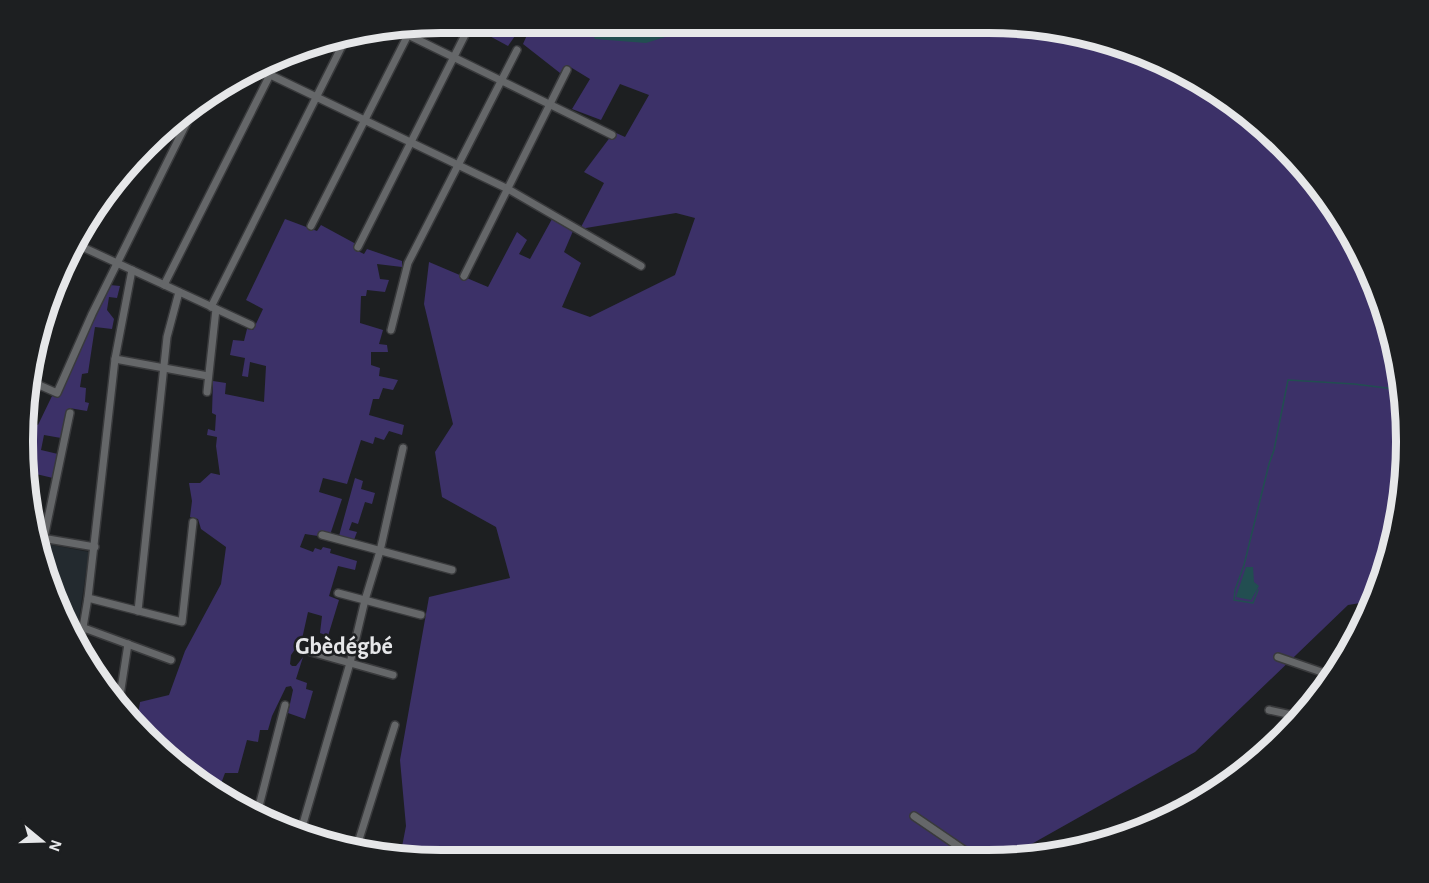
<svg xmlns="http://www.w3.org/2000/svg" width="1429" height="883" font-family="'Alegreya Sans',sans-serif">
<style>
.built{fill:#232a2f}
.green{fill:#3c3168}
.water{fill:#224e51}
.lines{fill:none;stroke-linecap:round;stroke-linejoin:round}
.stream{stroke:#224e51;stroke-width:1.5}
.minor-casing{stroke:#393a3c;stroke-width:10}
.minor{stroke:#656769;stroke-width:7}
.labels{text-anchor:middle;stroke-width:5;stroke-linejoin:round;paint-order:stroke}
.neighbourhood-label{font-size:24px;font-weight:bold;fill:#e6e7e9;stroke:#1d1f21}
.rim{fill:none;stroke:#e6e7e9;stroke-width:8}
</style>
<rect width="100%" height="100%" fill="#1d1f21"/>
<path class="built" d="M47,544l42,8 -12,80 -3,-1 -31,-67z"/>
<g class="green">
<path d="M473,23h51l-16,23 -37,-20z"/>
<path d="M528,23h59v3l82,9 38,-11 335,2 106,28 95,55 60,56 48,67 33,75 19,80 3,82 -14,81 -19,51 -25,4 -153,147 -192,108 -603,-3 6,-31 -6,-66 29,-163 81,-19 -14,-51 -54,-30 -7,-45 18,-28 -29,-120 5,-42 59,25 29,-55 10,8 -8,14 11,5 22,-40 21,12 -9,21 17,11 -19,44 28,10 85,-42 20,-57 -19,-5 -96,16 24,-46 -20,-11 30,-40 11,5 24,-42 -29,-11 -19,36 -29,-11 18,-30 -23,-14 -7,8 -37,-29 8,-18z"/>
<path d="M285,219l32,12 4,-6 35,19 -2,5 10,5 3,-5 35,12v6l-25,-3 3,15 9,1 -4,12 -18,-2 -1,6h-5l-1,27 23,7 -4,14 8,1 1,7h-17v13l9,3 -1,8 19,4 -5,10 -10,-2 -4,11h-6l-4,16 35,10 -2,10 -13,-4 -5,9 -9,-3 -2,7 -12,-4 -14,44 -24,-6 -4,14 23,7 -12,36 -11,-4 -1,5 -13,-2 -5,13 13,5 2,-4 6,2 2,-3 8,2 -1,4 27,8 -2,9 -17,-4 -9,30 10,4 -11,36 -8,-3 2,-17 -14,-4 -6,27 -11,16 -1,9 2,2h4l7,-9 -7,22 11,4 -1,6 7,2 -8,28 -17,-6 5,-23 -2,-4 -5,1 -14,29 -4,14h-8l-2,12 -11,-2 -9,33h-13l-6,16 4,4v2l-37,-21 -49,-52 3,-20 29,-7 16,-44 36,-67 5,-37 -25,-18 -3,-10 -8,-2 2,-16 -3,-18h11l11,-10 9,2 -4,-29 1,-9 -10,-2 1,-6 7,2 1,-16 -4,-2 1,-32 13,2 -1,11 39,8 2,-36 -16,-4 -2,15 -6,-1 3,-18 -15,-3 3,-15 11,1 3,-12 6,1 10,-21 -17,-9z"/>
<path d="M110,285l10,1 -3,12 -8,-1 -2,13 7,9 -2,10 -17,-2 -7,46 -6,1 -2,13 6,1 -1,14 4,1 -2,8 -18,-3 -8,30 -17,-3 -3,15 17,4 -5,24 -17,-4 -5,21 -1,-30 -2,-1 -4,-44 14,5 14,-29 5,1z"/>
<path d="M355,478l8,3 -2,8 14,4 -3,11 -7,-2 -7,22 -6,-2 -3,8 8,2 -3,8 -15,-4z"/>
</g>
<g class="water">
<path d="M587,23l120,1 -61,19 -51,-4z"/>
<path d="M1246,567h7l1,15 5,4 -8,14 -15,-3z"/>
</g>
<g class="lines">
<path class="stream" d="M1258,590l-5,13 -19,-3 1,-10 9,-25 25,-101 5,-14 14,-70 66,4 49,6"/>
<g class="minor-casing">
<g id="minor">
<path d="M398,30l214,105"/>
<path d="M258,69l250,120 133,77"/>
<path d="M311,226l101,-199"/>
<path d="M78,245l173,80"/>
<path d="M358,247l113,-224"/>
<path d="M464,276l103,-206"/>
<path d="M164,285l114,-226"/>
<path d="M211,307l135,-269"/>
<path d="M391,330l17,-67 109,-213"/>
<path d="M115,359l93,17"/>
<path d="M30,381l27,12 35,-79 103,-208"/>
<path d="M207,392l9,-83"/>
<path d="M322,535l130,35"/>
<path d="M36,537l59,10"/>
<path d="M40,557l30,-144"/>
<path d="M338,593l83,22"/>
<path d="M88,598l94,24 11,-100"/>
<path d="M138,611l29,-274 12,-45"/>
<path d="M84,628l87,32"/>
<path d="M80,645l8,-47 27,-239 17,-89"/>
<path d="M311,652l82,23"/>
<path d="M1278,657l55,19"/>
<path d="M119,702l9,-58"/>
<path d="M1269,710l32,7"/>
<path d="M1175,805l7,6"/>
<path d="M257,814l28,-109"/>
<path d="M914,816l63,43"/>
<path d="M262,817l95,27"/>
<path d="M300,834l50,-171 15,-63 15,-49 23,-103"/>
<path d="M356,849l39,-124"/>
</g>
</g>
<use href="#minor" class="minor"/>
</g>
<g class="labels">
<g class="neighbourhood-label">
<text x="344" y="654">Gbèdégbé</text>
</g>
</g>
<path d="M0 0H1429V883H0ZM441 33H988A408 408 0 0 1 1396 441V442A408 408 0 0 1 988 850H441A408 408 0 0 1 33 442V441A408 408 0 0 1 441 33Z" fill="#1d1f21" fill-rule="evenodd"/>
<path class="rim" d="M441 33H988A408 408 0 0 1 1396 441V442A408 408 0 0 1 988 850H441A408 408 0 0 1 33 442V441A408 408 0 0 1 441 33Z"/>
<g transform="translate(42 841) rotate(109)" stroke="#1d1f21" stroke-width="4.5" paint-order="stroke">
<path d="M0-4.5L10 22L0 15L-10 22Z" fill="#e6e7e9"/>
<text y="-9" font-size="16" font-weight="bold" text-anchor="middle" fill="#e6e7e9">N</text>
</g>
</svg>
